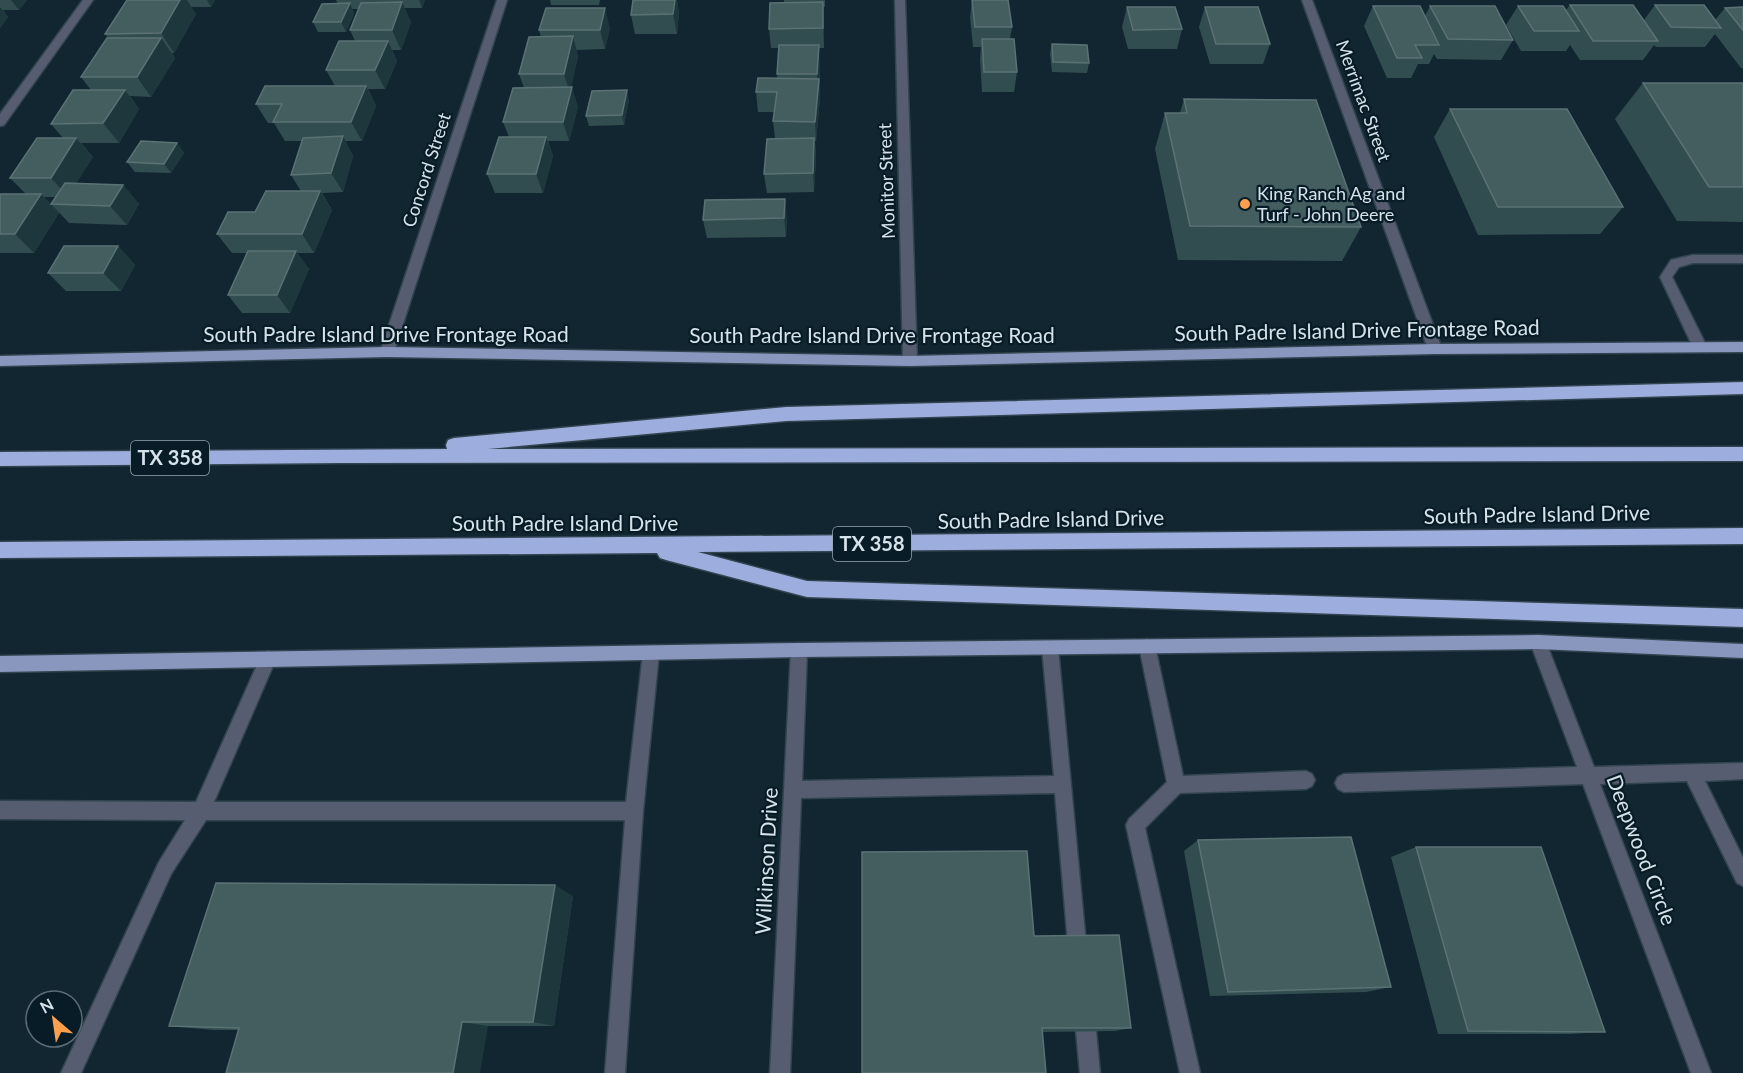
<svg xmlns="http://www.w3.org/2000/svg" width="1743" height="1073" font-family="Lato,sans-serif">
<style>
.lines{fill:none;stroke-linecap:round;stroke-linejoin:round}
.minor-casing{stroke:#31444f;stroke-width:3}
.major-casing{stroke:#31444f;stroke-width:3}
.highway-casing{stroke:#31444f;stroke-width:3}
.minor{fill:#565d70;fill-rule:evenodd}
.major{fill:#8997be;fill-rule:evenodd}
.highway{fill:#9daddd;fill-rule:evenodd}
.wall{fill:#324d4f}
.shaded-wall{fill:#1e373c}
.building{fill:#445d5f;stroke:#5b7275;stroke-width:1.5}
.poi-dot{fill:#f99f4d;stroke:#081c27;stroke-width:2}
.labels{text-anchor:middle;stroke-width:4.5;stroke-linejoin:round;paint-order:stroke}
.far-street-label{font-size:18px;fill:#d6e2ea;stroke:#081c27}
.far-poi-label{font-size:18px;fill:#d6e2ea;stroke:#081c27;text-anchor:start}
.shield{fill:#081c27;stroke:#98a7b0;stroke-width:1.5}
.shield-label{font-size:20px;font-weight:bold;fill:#d6e2ea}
.street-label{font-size:21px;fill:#d6e2ea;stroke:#081c27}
</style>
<rect width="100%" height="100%" fill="#122631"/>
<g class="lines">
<g class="minor-casing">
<g id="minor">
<path d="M83,0h10l-89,125 -4,1v-12z"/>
<path d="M497,0h10l-113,352 -7,5 -7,-5z"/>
<path d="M895,0h10l12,361 -7,5 -7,-5z"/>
<path d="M1302,0h10l130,349 -2,4h-10l-2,-4z"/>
<path d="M1693,255h50v8h-50l-14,4 -7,10 35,70 -7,5 -7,-5 -33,-70 11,-17z"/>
<path d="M1538,635l6,2 2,5 48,125 149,-4v16l-38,2 38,77v28l-6,-3 -50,-102 -87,3 111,289h-20l-108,-289 -239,8 -6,-3 -3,-6 3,-6 6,-3 233,-7 -47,-125 2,-5z"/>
<path d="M1147,639l6,2 2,5 28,130 123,-5 6,3 3,6 -3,6 -6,3 -126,4 -35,35 55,245h-20l-54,-248 3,-6 38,-37 -28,-136 2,-5z"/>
<path d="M1050,641l6,2 2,5 28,296 -2,7 -7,2 -7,-2 -2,-7 -13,-151 -254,5 -11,275h-20l21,-423 2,-5 6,-2 6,2 2,5 -5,131 252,-5 -12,-128 2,-5z"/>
<path d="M651,646l6,2 2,5 -16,158 -18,262h-20l20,-253h-419l-35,54 -90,199h-20l98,-211 26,-42 -185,-1v-18l196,1 66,-148 6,-3 6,3 2,5 -62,143h412l17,-149 2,-5z"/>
<path d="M1086,1021l7,3 3,7 4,42h-20l-4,-42 3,-7z"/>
</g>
</g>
<g class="major-casing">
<g id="major">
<path d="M1743,342v10l-308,2 -525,12 -523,-9 -387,9v-10l387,-9 523,9 525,-12z"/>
<path d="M1538,635l205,9v14l-205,-9 -739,8 -799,15v-16l799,-13z"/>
</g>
</g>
<g class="highway-casing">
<g id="highway">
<path d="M1743,382v12l-957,27 -298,28 1255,-2v14l-1402,2 -341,3v-14l447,-3 -1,-4 2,-5 6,-2 332,-31z"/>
<path d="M1743,528v16l-1045,8 109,29 936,28v18l-936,-30 -141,-37 -6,-2 -3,-5 -657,5v-16z"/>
</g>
</g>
<use href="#minor" class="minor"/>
<use href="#major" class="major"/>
<use href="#highway" class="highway"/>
</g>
<g class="wall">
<path d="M0,0h27l-8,10h-16l5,7 -8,11z"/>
<path d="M127,0h88l-4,7h-20l5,7 -22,39h-2l3,5 -24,39 -21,-1 9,13 -20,34h-38l12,14 -17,26 47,2 16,19 -12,21 -58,-2 -18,-19 5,-7h-12l15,16 -25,40h-34v-59h26l-16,-16 53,-40 -12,-14 40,-34 -10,-13 27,-39 -3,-4z"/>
<path d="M336,0h89l-3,8h-18l7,14 -10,28h-9l5,11 -12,28h-17l8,17 -14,35h-17l8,15 -10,36 -21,1 10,17 -18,43h-17l12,16 -19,44h-48l-14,-18 19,-42h-15l-15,-19 38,-22 46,-21 -10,-16 11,-34h-17l-11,-18h-6l-12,-19 79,-18 -9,-16 29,-29 -5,-11 9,-21h-7l2,5 -8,18h-28l-5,-10 25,-18z"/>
<path d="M550,0h50l-1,5h-48z"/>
<path d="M633,0h44l2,12 -2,22h-42l-4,-19z"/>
<path d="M784,0h41v7h-2l1,41h-5l1,51 -4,42h-1l1,17 -2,34 -47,1 -3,-19 11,-36 -2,-17 1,-9h-16l-2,-20 21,-13 2,-31h-8l-2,-19 15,-26z"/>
<path d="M972,0h36l4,27 -2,12 7,33 -3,20h-32l-2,-33 1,-12h-8l-3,-30z"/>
<path d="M1570,5l74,15 11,-15 60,15 10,-12 18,-1v61h-2l-26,-34 -10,13h-49l-2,-2 -11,15h-63l-10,-15 -4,6h-45l-15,-26 12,-19 48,4z"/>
<path d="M1373,6l52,10 5,-10 83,34 -12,20 -64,-1 -3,-5 -5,10h-11l-7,14h-24l-23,-52z"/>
<path d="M1127,7l55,22 -5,20h-49l-6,-22z"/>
<path d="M1205,7l65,37 -7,20h-53l-11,-37z"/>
<path d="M610,28l-5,21 -29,1 2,6 -7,31 7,20 -9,34h-21l5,15 -10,37h-48l-8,-19 22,-37 -6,-15 21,-34 -5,-14 22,-37 -2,-7z"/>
<path d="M1052,44l37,19 -2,10 -35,-1 -2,-18z"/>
<path d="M1643,83h100v139l-66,-1 -62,-102z"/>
<path d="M1184,99l177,128 -19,34 -164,-1 -23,-111 10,-36h15z"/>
<path d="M629,100l-5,25 -35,1 -3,-10z"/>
<path d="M1450,109l173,98 -23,27 -122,1 -44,-98z"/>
<path d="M177,143l7,10 -13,20 -36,-1 -8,-10z"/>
<path d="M787,218l-1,19 -79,1 -4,-18z"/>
<path d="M118,246l17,19 -14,26h-55l-18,-18z"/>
<path d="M1198,840l193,147 -25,5 -156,4 -26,-145z"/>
<path d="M1416,847l189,185 -36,2h-131l-47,-177z"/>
<path d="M573,896l-19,130h-66l-250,4h-25l-44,-4z"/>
<path d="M1034,936l97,92 -16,3 -73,1z"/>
</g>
<g class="shaded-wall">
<path d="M11,0h16l-8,10z"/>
<path d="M180,0h7l9,14 -22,39 -13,-20z"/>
<path d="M207,0h8l-4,7z"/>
<path d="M419,0h6l-3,8z"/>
<path d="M675,0h2l2,12 -2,22 -4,-20z"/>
<path d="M402,2l9,20 -10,28 -9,-20z"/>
<path d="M350,3l4,11 -8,18 -5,-10z"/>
<path d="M0,7l8,10 -8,11z"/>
<path d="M605,8l5,20 -5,21 -5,-19z"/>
<path d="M573,36l5,20 -8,37 -6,-19z"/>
<path d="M161,38l14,20 -24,39 -14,-20z"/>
<path d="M388,41l9,20 -12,28 -10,-19z"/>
<path d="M819,45l1,54 -4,42 -1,-19 3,-34 -1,-14z"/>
<path d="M366,86l10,20 -14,35 -11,-19z"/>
<path d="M572,87l6,20 -9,34 -6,-19z"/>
<path d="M125,90l14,19 -20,34 -16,-20z"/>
<path d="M627,90l2,10 -5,25 -2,-10z"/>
<path d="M343,136l10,20 -10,36 -12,-19z"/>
<path d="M546,137l7,19 -10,37 -7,-19z"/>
<path d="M76,138l17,19 -25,40 -17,-19z"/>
<path d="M814,138l2,20 -2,34 -1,-19z"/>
<path d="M177,143l7,10 -13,20 -7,-9z"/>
<path d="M123,185l16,19 -12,21 -17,-19z"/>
<path d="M320,191l12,19 -18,43 -12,-19z"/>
<path d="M41,194l18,19 -25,40 -19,-19z"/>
<path d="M785,199l2,19 -1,19 -2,-19z"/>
<path d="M118,246l17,19 -14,26 -18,-18z"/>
<path d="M296,251l13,18 -19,44 -13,-18z"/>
<path d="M555,885l18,11 -19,130 -21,-4z"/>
<path d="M462,1022l26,4 -8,47h-27z"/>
</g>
<g class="building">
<path d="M127,0h53l-19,33 -56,1z"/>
<path d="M633,0h42l-2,14 -42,1z"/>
<path d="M972,0h36l4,27h-37z"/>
<path d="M402,2l-10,28h-42l11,-27z"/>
<path d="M823,2v26l-54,1 1,-26z"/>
<path d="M350,3l-9,19h-28l9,-18z"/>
<path d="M1570,5h63l25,36h-65z"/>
<path d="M1655,5h49l17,23 -50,-1z"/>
<path d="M1373,6h47l19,39h-24l7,13h-25z"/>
<path d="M1430,6h65l18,34 -65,-1z"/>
<path d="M1518,6h45l16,25h-45z"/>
<path d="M1127,7h48l7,22 -49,1z"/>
<path d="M1205,7h53l12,37h-54z"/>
<path d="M1743,7v23l-18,-22z"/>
<path d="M546,8h59l-5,22h-61z"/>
<path d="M573,36l-9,38h-45l10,-37z"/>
<path d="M107,38h54l-24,39h-56z"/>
<path d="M982,39h32l3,33h-33z"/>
<path d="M339,41h49l-13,29h-49z"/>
<path d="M1052,44l35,1 2,18 -36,-1z"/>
<path d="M779,45h40l-2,29h-40z"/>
<path d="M758,78l61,1 -4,43 -42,-1 4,-29h-21z"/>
<path d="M1643,83h100v104h-34z"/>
<path d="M265,86h101l-15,36h-78l9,-18h-26z"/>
<path d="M572,87l-9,35h-60l10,-34z"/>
<path d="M73,90h52l-22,33 -52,1z"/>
<path d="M627,90l-5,25 -36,1 6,-25z"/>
<path d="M1184,99l132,1 45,127 -171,-1 -25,-113h22z"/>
<path d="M1450,109h117l56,98h-125z"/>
<path d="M343,136l-12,37 -40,2 12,-37z"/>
<path d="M499,137h47l-10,37h-49z"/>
<path d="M37,138h39l-25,40h-41z"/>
<path d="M814,138l-1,35 -49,1 3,-35z"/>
<path d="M141,141l36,2 -13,21 -37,-2z"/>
<path d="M65,183l58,2 -13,21 -59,-2z"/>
<path d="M266,191h54l-18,43h-85l11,-22h27z"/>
<path d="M0,194h41l-26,40h-15z"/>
<path d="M785,199l-1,19 -81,2 2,-20z"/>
<path d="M64,246h54l-15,27h-55z"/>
<path d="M248,251h48l-19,44h-49z"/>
<path d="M1351,837l40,150 -163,5 -30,-152z"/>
<path d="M1416,847h125l64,185 -137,-1z"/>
<path d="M1027,851l7,85 85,-1 12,93h-89l4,45h-184v-221z"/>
<path d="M216,883l339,2 -22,137h-71l-9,51h-227l13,-45 -70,-2z"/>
</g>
<circle class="poi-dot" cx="1245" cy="204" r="6"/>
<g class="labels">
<g class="far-street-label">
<text transform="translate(1363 101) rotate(70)" y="6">Merrimac Street</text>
<text transform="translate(427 170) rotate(-72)" y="6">Concord Street</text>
<text transform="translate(887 181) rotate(-92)" y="6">Monitor Street</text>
</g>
<g class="far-poi-label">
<text x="1257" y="200">King Ranch Ag and<tspan x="1257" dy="21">Turf - John Deere</tspan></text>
</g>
<g class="shield">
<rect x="131" y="441" width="78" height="34" rx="4.5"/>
<rect x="833" y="527" width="78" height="34" rx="4.5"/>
</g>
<g class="shield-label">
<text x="170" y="465">TX 358</text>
<text x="872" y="551">TX 358</text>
</g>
<g class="street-label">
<text transform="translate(1357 331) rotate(-1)" y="7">South Padre Island Drive Frontage Road</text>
<text x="386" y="342">South Padre Island Drive Frontage Road</text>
<text x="872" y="343">South Padre Island Drive Frontage Road</text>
<text transform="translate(1537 515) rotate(-1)" y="7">South Padre Island Drive</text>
<text transform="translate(1051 520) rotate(-1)" y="7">South Padre Island Drive</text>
<text x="565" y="531">South Padre Island Drive</text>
<text transform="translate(1641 850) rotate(69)" y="7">Deepwood Circle</text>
<text transform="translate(767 861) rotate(-87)" y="7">Wilkinson Drive</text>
</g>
</g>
<g transform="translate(54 1019) rotate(331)"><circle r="28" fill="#081c27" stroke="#5a6b75" stroke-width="1.5"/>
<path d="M0-4.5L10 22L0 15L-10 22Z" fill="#f99f4d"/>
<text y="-9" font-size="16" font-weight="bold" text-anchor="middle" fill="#d6e2ea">N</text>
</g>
</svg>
